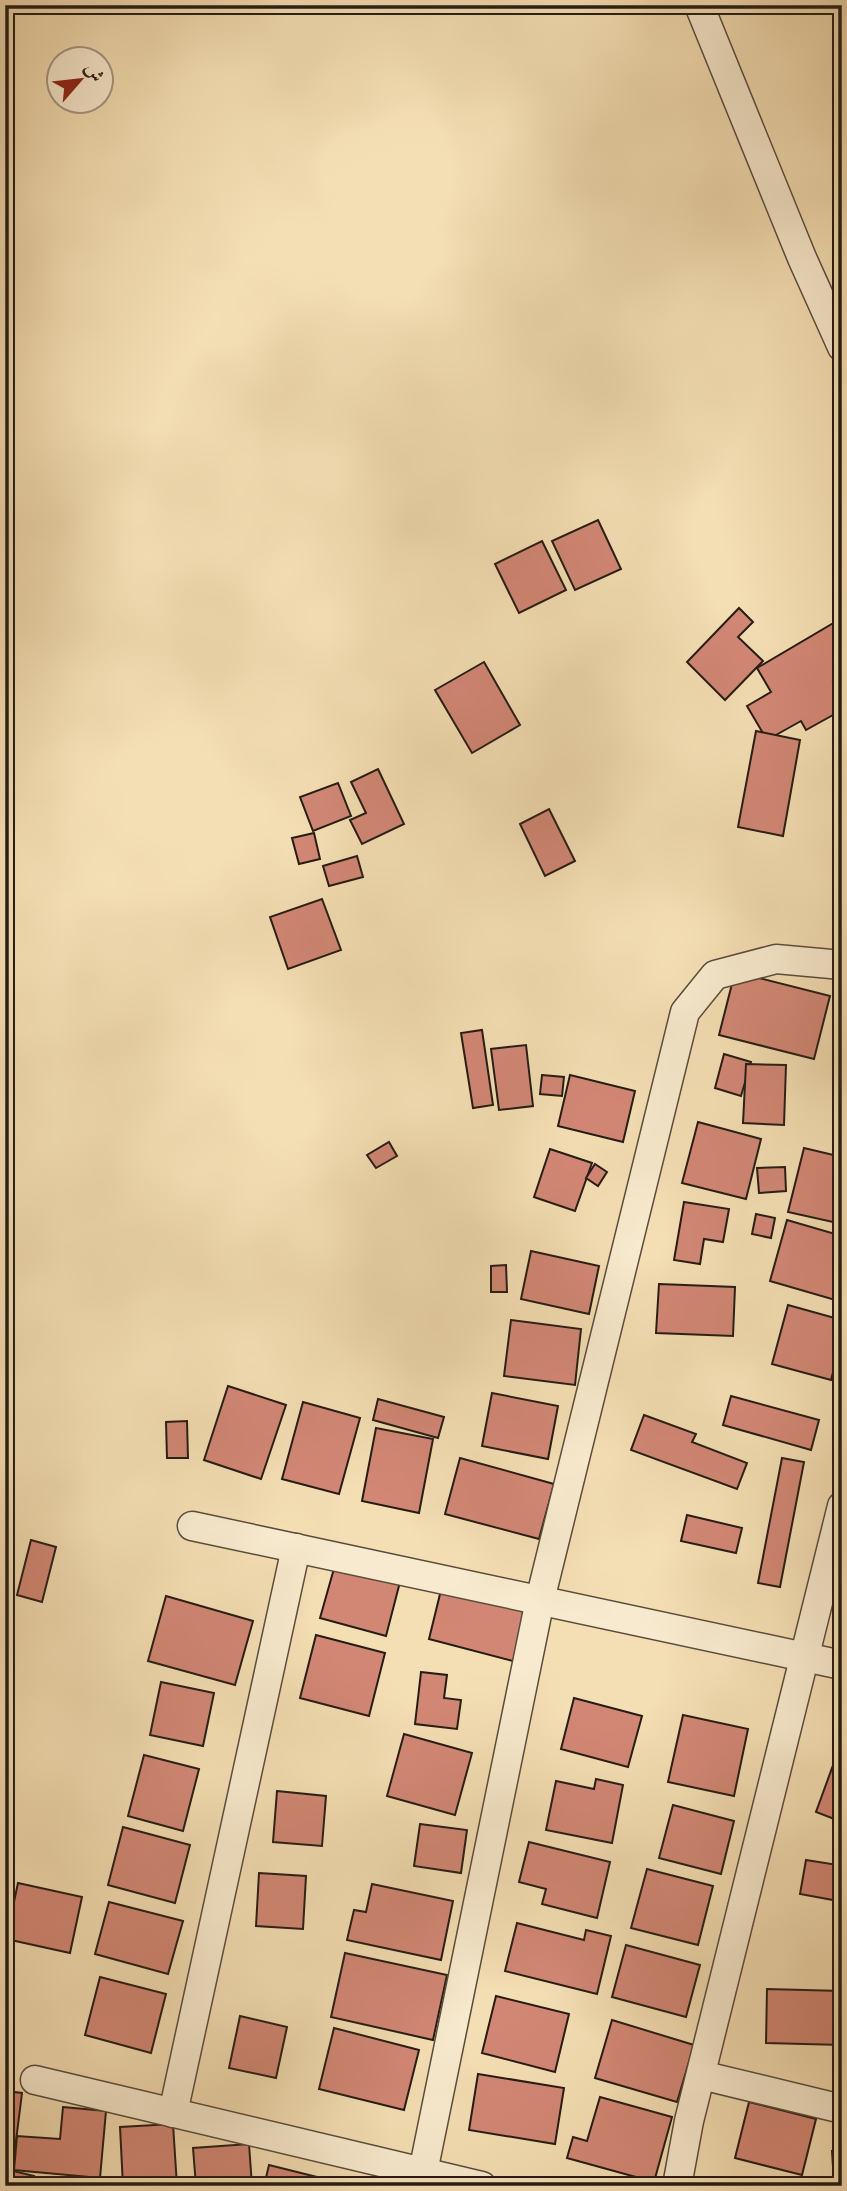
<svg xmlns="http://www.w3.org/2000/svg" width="847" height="2191" font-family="'EB Garamond',Amiri,serif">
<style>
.building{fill:#d28775;stroke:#261c15;stroke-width:2}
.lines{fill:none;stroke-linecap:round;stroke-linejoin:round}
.minor-casing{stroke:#5a4c3c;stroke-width:31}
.minor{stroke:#f8eace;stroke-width:28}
</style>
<rect width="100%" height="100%" fill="#f4deb3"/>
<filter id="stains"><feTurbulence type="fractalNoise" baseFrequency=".00286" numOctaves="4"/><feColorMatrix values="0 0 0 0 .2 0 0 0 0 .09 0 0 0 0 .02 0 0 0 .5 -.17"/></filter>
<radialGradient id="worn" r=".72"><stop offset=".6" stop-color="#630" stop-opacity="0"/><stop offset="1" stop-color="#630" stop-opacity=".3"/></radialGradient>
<g class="building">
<path d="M598,520l23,49 -46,21 -23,-49z"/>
<path d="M542,541l24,49 -47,23 -24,-49z"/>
<path d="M739,608l14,14 -15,15 25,24 -38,39 -38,-38z"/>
<path d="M842,618v59l-9,5 9,15v13l-36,20 -5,-9 -34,19 -20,-34 24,-14 -14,-24z"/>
<path d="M484,662l36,63 -48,28 -37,-63z"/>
<path d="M756,731l44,9 -17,96 -45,-9z"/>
<path d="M378,769l26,55 -42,20 -12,-24 16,-7 -15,-31z"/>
<path d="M338,783l13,33 -38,15 -13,-34z"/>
<path d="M549,809l26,52 -30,15 -25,-52z"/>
<path d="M314,833l6,26 -21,5 -7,-26z"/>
<path d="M357,856l6,21 -34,9 -6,-20z"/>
<path d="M322,899l19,51 -53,19 -18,-52z"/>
<path d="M735,972l95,24 -16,63 -95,-24z"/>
<path d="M482,1030l11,75 -20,3 -12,-75z"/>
<path d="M526,1045l7,61 -34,4 -8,-61z"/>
<path d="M724,1054l27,8 -10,34 -26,-8z"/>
<path d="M746,1064l40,1 -2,60 -41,-2z"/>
<path d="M542,1075l22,2 -2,19 -22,-2z"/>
<path d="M570,1075l65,16 -12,51 -65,-16z"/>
<path d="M838,1098h4v23l-6,-1z"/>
<path d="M698,1122l63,17 -15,60 -64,-16z"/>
<path d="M389,1142l8,14 -21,12 -9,-13z"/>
<path d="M804,1148l38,9v67l-54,-12z"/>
<path d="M550,1149l42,14 -17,48 -41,-14z"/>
<path d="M595,1164l12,8 -9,14 -12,-8z"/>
<path d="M785,1167l1,24 -27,2 -2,-25z"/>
<path d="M684,1202l45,7 -6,33 -19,-3 -4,25 -26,-4z"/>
<path d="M756,1214l19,4 -4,20 -19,-4z"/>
<path d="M787,1220l55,16v66l-72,-21z"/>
<path d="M531,1251l68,15 -10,48 -68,-15z"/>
<path d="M506,1265l1,27h-16v-26z"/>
<path d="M659,1284l76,3 -2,49 -77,-3z"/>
<path d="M788,1305l54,15v19l-11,41 -59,-16z"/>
<path d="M511,1320l70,9 -6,56 -71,-9z"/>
<path d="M228,1386l58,19 -25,74 -57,-19z"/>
<path d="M492,1393l66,13 -10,53 -66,-13z"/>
<path d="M731,1396l88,24 -8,30 -88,-25z"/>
<path d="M378,1399l66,18 -6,21 -65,-18z"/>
<path d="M303,1402l57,16 -21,76 -57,-15z"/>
<path d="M644,1415l52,19 -4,8 55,21 -10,26 -106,-39z"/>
<path d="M187,1421l1,37h-21l-1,-36z"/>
<path d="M376,1428l57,11 -14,74 -57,-12z"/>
<path d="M460,1458l94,26 -15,55 -94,-25z"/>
<path d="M782,1458l22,4 -24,125 -22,-4z"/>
<path d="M687,1515l55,13 -6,25 -55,-12z"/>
<path d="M31,1540l25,7 -14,55 -25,-7z"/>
<path d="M335,1565l65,17 -14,54 -66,-18z"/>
<path d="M441,1590l85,21 -13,50 -84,-22z"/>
<path d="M166,1596l87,25 -18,64 -87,-24z"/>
<path d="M316,1635l69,18 -16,63 -69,-18z"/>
<path d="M421,1672l26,3 -3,23 17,2 -4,29 -42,-5z"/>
<path d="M161,1682l53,11 -11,53 -53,-11z"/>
<path d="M574,1698l68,18 -14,51 -67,-18z"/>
<path d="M683,1715l65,14 -14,67 -66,-14z"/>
<path d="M404,1734l68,19 -17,62 -68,-19z"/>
<path d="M144,1755l55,14 -16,62 -55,-15z"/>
<path d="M836,1757l6,3v62l-26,-10z"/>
<path d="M596,1779l27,6 -11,58 -66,-13 10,-49 38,8z"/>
<path d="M277,1791l49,5 -4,50 -49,-4z"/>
<path d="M673,1805l61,16 -13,53 -62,-16z"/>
<path d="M420,1824l47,6 -6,43 -47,-7z"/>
<path d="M123,1827l67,18 -15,58 -67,-18z"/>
<path d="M529,1842l81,20 -13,56 -55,-14 4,-15 -27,-7z"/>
<path d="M806,1860l32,5 -5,35 -33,-6z"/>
<path d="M647,1869l66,17 -15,59 -67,-17z"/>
<path d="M259,1873l47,3 -3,53 -47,-3z"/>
<path d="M18,1883l64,14 -12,56 -64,-14z"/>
<path d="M372,1884l81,17 -12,59 -94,-20 7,-30 12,2z"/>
<path d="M109,1902l74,19 -15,53 -73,-20z"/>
<path d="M517,1923l67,17 2,-10 25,6 -14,58 -92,-23z"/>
<path d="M626,1945l74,20 -14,52 -74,-20z"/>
<path d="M345,1953l102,22 -14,65 -102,-23z"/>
<path d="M100,1977l66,17 -15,59 -66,-18z"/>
<path d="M767,1989l75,2v54l-76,-2z"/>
<path d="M496,1996l73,18 -14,58 -73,-19z"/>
<path d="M240,2016l47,11 -11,51 -47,-10z"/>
<path d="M612,2020l82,25 -17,57 -82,-24z"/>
<path d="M334,2028l85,22 -15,60 -85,-21z"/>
<path d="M478,2074l86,14 -9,56 -86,-14z"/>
<path d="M5,2091l17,2 -9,72 -8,-1z"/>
<path d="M600,2097l72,20 -18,65 -87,-24 6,-21 14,4z"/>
<path d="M749,2102l67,17 -14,56 -67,-17z"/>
<path d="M63,2107l43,4 -6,67 -86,-8 3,-34 43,3z"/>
<path d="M173,2124l4,62h-54l-3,-59z"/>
<path d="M249,2144l3,42h-56l-3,-38z"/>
<path d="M842,2150v32h-8l-2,-31z"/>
<path d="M269,2165l60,15 -2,6h-63z"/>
<path d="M5,2169l29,7 -2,10h-27z"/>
</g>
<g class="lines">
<g class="minor-casing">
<g id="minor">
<path d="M699,5l103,253 40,89"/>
<path d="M192,1526l650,139"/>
<path d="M701,2075l141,34"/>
<path d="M35,2080l447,106"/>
<path d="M173,2113l123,-565"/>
<path d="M423,2172l117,-572 145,-588 30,-37 61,-16 66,6"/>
<path d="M677,2186l12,-65 153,-615"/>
</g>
</g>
<use href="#minor" class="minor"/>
</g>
<rect width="847" height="2191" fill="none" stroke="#f4deb3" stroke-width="28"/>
<rect x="7" y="7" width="833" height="2177" fill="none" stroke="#261c15" stroke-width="3.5"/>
<rect x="14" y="14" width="819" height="2163" fill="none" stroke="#261c15" stroke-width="2"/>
<g transform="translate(80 80) rotate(62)"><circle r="33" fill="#f8eace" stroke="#a49884" stroke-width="2"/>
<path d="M0-5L12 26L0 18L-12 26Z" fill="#8f2418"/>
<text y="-10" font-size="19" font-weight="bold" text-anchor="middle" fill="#261c15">ش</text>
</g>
<rect width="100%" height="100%" filter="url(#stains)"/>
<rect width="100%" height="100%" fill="url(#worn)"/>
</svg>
